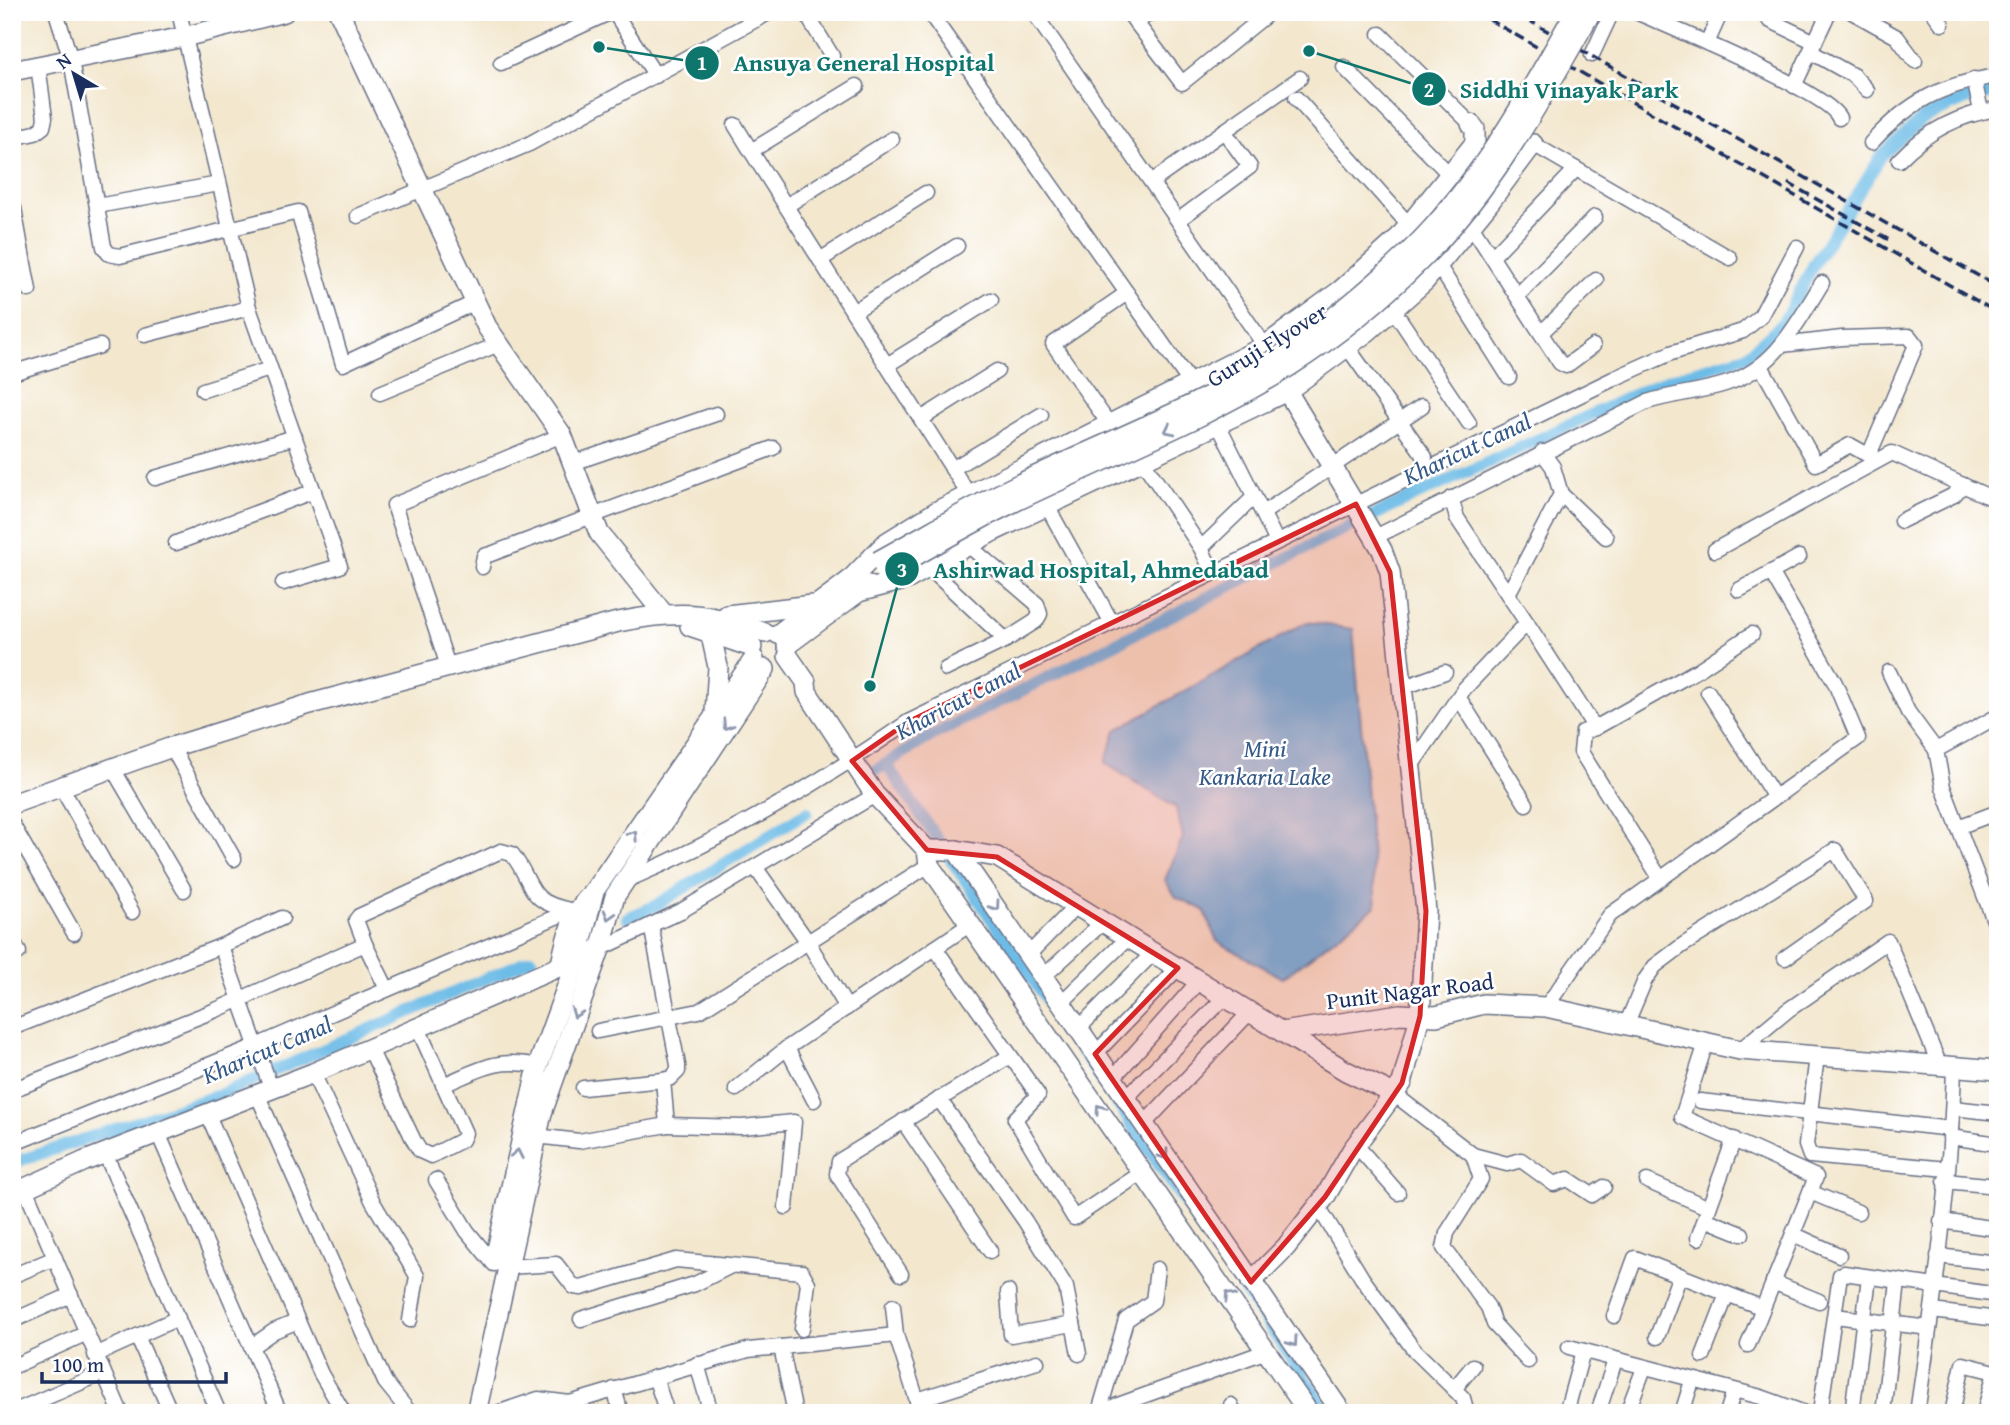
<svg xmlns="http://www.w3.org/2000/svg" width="2010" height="1425" font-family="'Gentium Book Plus',serif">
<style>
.water{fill:#6dbce7;stroke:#4476a2;stroke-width:2}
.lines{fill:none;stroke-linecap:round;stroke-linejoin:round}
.canal{stroke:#6dbce7;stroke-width:12}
.street-casing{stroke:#676f85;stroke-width:17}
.secondary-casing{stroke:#676f85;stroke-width:22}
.street{stroke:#fff;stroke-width:14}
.secondary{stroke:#fff;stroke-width:19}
.rail{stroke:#1b2f5e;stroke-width:3.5;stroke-dasharray:10 5;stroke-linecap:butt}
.secondary-bridge-casing{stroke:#676f85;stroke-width:22;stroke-linecap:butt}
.secondary-bridge{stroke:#fff;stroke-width:19}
.oneway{stroke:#8d97ae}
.marked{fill:#d62828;fill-opacity:0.2;stroke:#d62828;stroke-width:5;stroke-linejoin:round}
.labels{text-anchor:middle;stroke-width:5;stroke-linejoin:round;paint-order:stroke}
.street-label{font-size:23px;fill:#1b2f5e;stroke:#fff}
.water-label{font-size:24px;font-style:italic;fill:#345987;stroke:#fff}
.leader{fill:none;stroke:#0f766e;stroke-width:2.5}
.callout-dot{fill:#0f766e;stroke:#fff;stroke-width:2.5}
.mark-label{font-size:21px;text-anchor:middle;font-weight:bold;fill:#fff}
.callout-label{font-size:24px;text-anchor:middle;font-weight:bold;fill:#0f766e;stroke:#fff;stroke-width:5;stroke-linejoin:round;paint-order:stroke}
</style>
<rect width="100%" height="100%" fill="#fff"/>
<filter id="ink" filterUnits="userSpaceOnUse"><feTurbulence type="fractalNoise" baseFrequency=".0143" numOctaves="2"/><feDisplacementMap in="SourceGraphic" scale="14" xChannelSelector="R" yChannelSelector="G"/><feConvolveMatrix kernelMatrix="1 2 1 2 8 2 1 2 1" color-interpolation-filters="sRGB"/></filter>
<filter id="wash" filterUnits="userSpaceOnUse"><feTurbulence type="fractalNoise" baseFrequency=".00686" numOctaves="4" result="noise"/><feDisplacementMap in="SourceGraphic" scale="28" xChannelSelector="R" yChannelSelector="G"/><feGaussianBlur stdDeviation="1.57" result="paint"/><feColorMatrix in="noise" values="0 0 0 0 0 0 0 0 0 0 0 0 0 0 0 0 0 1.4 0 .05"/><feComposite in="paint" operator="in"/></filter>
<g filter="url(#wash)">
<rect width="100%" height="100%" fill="#f3e7ce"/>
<path class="water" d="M1307,622l46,7 23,277 -93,72 -66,-37 -13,-31 -28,-13 -11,-17 18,-43 -7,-29 -71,-45 11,-33z"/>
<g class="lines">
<g class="canal">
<path d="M886,764l442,649"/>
<path d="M876,770l57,-35 409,-205 324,-150 80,-24 37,-33 31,-59 68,-109 41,-37 50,-22 25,-3"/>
<path d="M627,918l28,-12 152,-94"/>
<path d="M12,1163l207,-68 312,-136"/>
</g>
</g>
</g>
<g filter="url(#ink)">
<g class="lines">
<g class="street-casing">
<g id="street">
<path d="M56,12l15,48 33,187 5,7 11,2 178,-44 45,152 133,-62"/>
<path d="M614,12l42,64"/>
<path d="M805,12l27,44"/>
<path d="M929,12l262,372"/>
<path d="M1033,12l232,334"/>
<path d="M1128,12l54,71 88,-71"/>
<path d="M1636,12c33,15 194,81 203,106"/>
<path d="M1852,12l45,25 18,24"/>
<path d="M1933,12l9,12"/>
<path d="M1769,20l46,22"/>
<path d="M1136,23l15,-11"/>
<path d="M1380,34l91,90"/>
<path d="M1707,43l14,-31"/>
<path d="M1811,52l43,24 13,14"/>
<path d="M1592,55l20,-43"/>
<path d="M501,63l110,-51"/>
<path d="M1344,67l106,108"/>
<path d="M1974,79l7,32"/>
<path d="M857,86l-106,65 218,344"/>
<path d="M1794,86l35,-74"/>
<path d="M1296,98l113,127"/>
<path d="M735,125l16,26"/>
<path d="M12,138l23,-5 8,-6 2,-9 -7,-53"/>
<path d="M1871,143c37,-41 71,-59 127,-67"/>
<path d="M1533,144l197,114"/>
<path d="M1899,160c27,-28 61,-46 99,-51"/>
<path d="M1153,181l147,-103"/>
<path d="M97,206l122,-22"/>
<path d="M786,206l106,-67"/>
<path d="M358,216l171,-72 241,-132"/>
<path d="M1180,219l70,-52 -26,-36"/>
<path d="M1471,225l89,138 6,3 27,-20"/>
<path d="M21,248l8,42"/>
<path d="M12,250l9,-2 -7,-40"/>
<path d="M1492,257l84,-88"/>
<path d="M820,260l106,-67"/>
<path d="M1438,265l71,112"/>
<path d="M1517,296l78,-79"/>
<path d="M249,308l91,258 -57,17"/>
<path d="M1393,309l76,114"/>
<path d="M853,312l104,-66"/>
<path d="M1541,333l55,-53"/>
<path d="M145,335l104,-27 -70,-296"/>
<path d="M1346,345l79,112"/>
<path d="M1782,345l60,-7 67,-2 7,9 -47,110"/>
<path d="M887,365l104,-65"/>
<path d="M1761,366l55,98 34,-19 25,14"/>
<path d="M12,373l88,-27"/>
<path d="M203,390l67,-21"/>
<path d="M380,393l119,-49"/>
<path d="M921,419l76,-48"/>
<path d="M1217,422l60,120"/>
<path d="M1109,424l-56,-80 74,-51"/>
<path d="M1142,460l59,88 53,-51"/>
<path d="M573,463l143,-49"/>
<path d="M952,469l89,-54"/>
<path d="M155,478l140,-41"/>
<path d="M1561,494l45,43"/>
<path d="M1047,506l65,117"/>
<path d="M1263,513l159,-107"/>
<path d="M1901,521l53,-26 9,-10"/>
<path d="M1375,537l272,-135c25,-8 53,-10 78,-18 50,-15 71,-59 97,-101"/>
<path d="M176,543l138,-52"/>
<path d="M1201,548l12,25"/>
<path d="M1715,550l177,-97 106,48"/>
<path d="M482,567l2,-11 7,-2 282,-106"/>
<path d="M929,568l77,72 30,-19 4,-7 -3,-10 -69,-59"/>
<path d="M1739,590l60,-33"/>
<path d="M1508,594l53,-100 -8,-27 -11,-15"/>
<path d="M1527,623l68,105 103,-58 54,-36"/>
<path d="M448,666l-54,-161 168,-70"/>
<path d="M946,669l60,-29"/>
<path d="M1889,672l19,40 28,38"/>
<path d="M1402,688l43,-16"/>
<path d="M1708,692l66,104"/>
<path d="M1459,698l67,106"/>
<path d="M1998,716l-62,34 7,37 55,144"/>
<path d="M1595,728l-12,4 -2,20 79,126"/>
<path d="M175,753l59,106"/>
<path d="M1411,766l53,-77 63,-66 -70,-105 -6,-20"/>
<path d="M116,774l68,116"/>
<path d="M64,792l68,120"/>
<path d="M12,824l62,109"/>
<path d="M1958,827l40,-15"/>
<path d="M755,867l53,75 39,66"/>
<path d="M625,881c99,-42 195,-98 283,-159l705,-343 58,-26 72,-22 17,-14 37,-70"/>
<path d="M651,925l27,140v6l-7,7 -8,2"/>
<path d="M12,939l7,13"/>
<path d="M365,944l-9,-24 3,-4 142,-65 11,3c24,32 13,47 58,56"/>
<path d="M221,946l51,145"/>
<path d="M935,948l103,147 -23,24 59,99 69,-46"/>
<path d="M600,949l81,-38 194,-116"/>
<path d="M1028,955l48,-49"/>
<path d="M1043,977l60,-55"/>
<path d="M1061,1003l67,-65"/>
<path d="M1546,1007l64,-92 248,-177 -23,-55 -64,-111"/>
<path d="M1626,1025l19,-45 10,-14 28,-21 152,-95 31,51 -81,57"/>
<path d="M12,1028l209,-82 61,-28"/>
<path d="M1078,1029l75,-76"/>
<path d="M598,1031l101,-20 230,-146"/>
<path d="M1706,1043l-24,74 134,60 -68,168"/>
<path d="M787,1048l27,52"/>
<path d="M370,1049l44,92 6,10 11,5 31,-16 3,-7 -47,-105"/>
<path d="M1740,1050l48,-40 100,-69 52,125"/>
<path d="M1095,1054l83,-86"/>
<path d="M1817,1056l-11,89 4,11 137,13"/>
<path d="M313,1073l60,129 44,74 -7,44"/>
<path d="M1112,1079l87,-98"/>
<path d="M443,1085c38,-16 54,-28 95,-19"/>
<path d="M583,1088l80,-8 4,45 75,2 52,-5 -8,85"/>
<path d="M736,1089l51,-41 185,-125"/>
<path d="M12,1090l204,-80 149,-66 22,45"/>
<path d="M1394,1094l79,61 34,9 14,-4 33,24 14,-5 24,16 12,-8"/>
<path d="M258,1096l127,286 25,31"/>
<path d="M939,1099l86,122 41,66 13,67"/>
<path d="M1125,1099l100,-102"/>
<path d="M1700,1101l251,28"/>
<path d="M1953,1108l45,5"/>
<path d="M208,1115l113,259 23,39"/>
<path d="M903,1121l87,130"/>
<path d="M1143,1125l107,-113"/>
<path d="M158,1133l122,280"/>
<path d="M536,1136l43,5 88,-16"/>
<path d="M1950,1137l48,7"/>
<path d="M12,1144l244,-98 323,-139"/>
<path d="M1356,1145l42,48"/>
<path d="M105,1153l114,260"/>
<path d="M1473,1155l8,24 -34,54 -3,15 44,59 6,17 34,37"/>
<path d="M436,1180l31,51 27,33"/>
<path d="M1647,1181l62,27"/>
<path d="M1945,1181l53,5"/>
<path d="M25,1188l96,225"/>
<path d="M1810,1192l48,20"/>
<path d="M1318,1206l44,72 52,72 40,39 19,-23"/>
<path d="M1705,1219l37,15"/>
<path d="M1941,1221l57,8"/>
<path d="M1793,1234l46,21"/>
<path d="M1698,1238l36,-99"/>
<path d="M1938,1256l60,7"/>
<path d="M507,1267l49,-3 18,23 7,1 95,-28 126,12 6,11 -6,46"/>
<path d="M901,1274l-64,-100 2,-13 171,-105"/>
<path d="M12,1276l43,-18"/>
<path d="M1773,1282l46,19"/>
<path d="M1008,1292l3,43 62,-11"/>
<path d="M893,1306l3,29"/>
<path d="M1932,1311l66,8"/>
<path d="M1614,1316l21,-58 128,50"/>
<path d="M1835,1316l94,12"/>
<path d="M581,1319l114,-35 36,-18"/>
<path d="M12,1321l59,-26"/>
<path d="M137,1336l34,77"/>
<path d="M1657,1337l23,-62"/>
<path d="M251,1347l23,-16 24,-10"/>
<path d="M781,1347l115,-12 25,78"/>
<path d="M1569,1347l192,50 44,16"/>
<path d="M95,1355l83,-37"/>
<path d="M1703,1356l24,-62"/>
<path d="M697,1364l14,49"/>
<path d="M12,1367l75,-34"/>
<path d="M655,1377l12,36"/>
<path d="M614,1389l7,24"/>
<path d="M1454,1389l9,9 4,15"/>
<path d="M917,1400l120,-38"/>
<path d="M1231,1405l3,8"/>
<path d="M15,1411l88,-38"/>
<path d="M1099,1412l27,-92 27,-19 4,-32"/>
<path d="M497,1413l41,-14 32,4 178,-53 33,-3 14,66"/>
<path d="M1096,1413l171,-62"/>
<path d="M1566,1413l17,-62"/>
<path d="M1598,1413l17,-53"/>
<path d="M1627,1413l17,-45"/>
<path d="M1682,1413l10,-32"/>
<path d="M1727,1413l7,-22"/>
<path d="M1820,1413l20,-138 4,-2 154,22"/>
<path d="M1852,1413l17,-136"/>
<path d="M1883,1413l15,-131"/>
<path d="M1917,1413c17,-114 34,-231 37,-346"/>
<path d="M1952,1413l11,-49 32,8 -11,41"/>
</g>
</g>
<g class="secondary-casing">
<g id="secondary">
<path d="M339,12l148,315 75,108 37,98 64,80"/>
<path d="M12,71l172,-34 100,-25"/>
<path d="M858,592l50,-13 84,-47 295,-141 80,-59 58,-51 64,-78 44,-59"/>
<path d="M727,615l85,-10"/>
<path d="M690,626l62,21"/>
<path d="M710,631l8,36 -3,45"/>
<path d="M778,634l72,-54 37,-38 50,-31 328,-165 76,-56 56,-50 78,-97v-14l-4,-5"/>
<path d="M787,645l81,-60"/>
<path d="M788,656l18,26 1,10 68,103 52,55h29l41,7 285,175 118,-18 36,2 48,-12 62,3 194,43 258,20"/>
<path d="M12,804l160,-57 138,-43 308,-82c58,-12 90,-11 147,11"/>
<path d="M927,850l2,15 380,548"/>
<path d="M956,850l386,563"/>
<path d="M561,964c6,-30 11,-51 33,-73l160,-232"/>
<path d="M1282,1032l64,39 48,23"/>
<path d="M12,1194l73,-33 228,-88 287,-124"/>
<path d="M496,1254l42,-188 40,-110 16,-65"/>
<path d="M1251,1282l35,-35 39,-50 27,-47 50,-67 18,-67 6,-105 -36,-339 -8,-22 -95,-159 -22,-45"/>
<path d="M476,1413l66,-300 58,-164 15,-53 150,-227"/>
</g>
</g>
<use href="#street" class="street"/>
<use href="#secondary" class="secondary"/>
<g class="rail">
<path d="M1476,12l522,301"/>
<path d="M1514,12l484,275"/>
<path d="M1788,183l103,58"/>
</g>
<g class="secondary-bridge-casing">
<g id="secondary-bridge">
<path d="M878,561c42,-23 83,-48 125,-69 92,-47 193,-82 280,-138 45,-30 88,-66 127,-103 70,-68 118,-155 165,-239"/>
<path d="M885,573c41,-23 82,-48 125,-69 93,-46 192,-82 280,-138 47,-30 92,-67 131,-106 72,-72 121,-161 170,-248"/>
</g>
</g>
<use href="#secondary-bridge" class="secondary-bridge"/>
</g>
<defs><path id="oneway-chevron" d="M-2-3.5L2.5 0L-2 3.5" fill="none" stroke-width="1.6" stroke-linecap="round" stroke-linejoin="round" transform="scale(1.75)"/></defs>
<g class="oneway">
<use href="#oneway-chevron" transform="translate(1169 430) rotate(154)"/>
<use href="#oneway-chevron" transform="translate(727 725) rotate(124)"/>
<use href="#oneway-chevron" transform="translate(633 835) rotate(-56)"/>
<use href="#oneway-chevron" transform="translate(995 906) rotate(55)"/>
<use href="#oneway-chevron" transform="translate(609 915) rotate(107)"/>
<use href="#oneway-chevron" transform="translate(576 1013) rotate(110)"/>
<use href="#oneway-chevron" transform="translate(1100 1109) rotate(-125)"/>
<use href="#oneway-chevron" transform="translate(517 1154) rotate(-79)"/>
<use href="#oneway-chevron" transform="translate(1164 1155) rotate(55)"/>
<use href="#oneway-chevron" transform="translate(1229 1296) rotate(-125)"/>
<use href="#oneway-chevron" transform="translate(1293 1342) rotate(55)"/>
</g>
</g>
<path class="marked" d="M1356,504l34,68 36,339 -6,105 -18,67 -77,114 -74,85 -156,-228 83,-86 -181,-111 -70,-7 -75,-89 56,-39z"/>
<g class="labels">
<g class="street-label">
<text transform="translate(1267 345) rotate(-32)" y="8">Guruji Flyover</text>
<text transform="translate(1410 991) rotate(-7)" y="8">Punit Nagar Road</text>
</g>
<g class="water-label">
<text transform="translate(1467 449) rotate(-25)" y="8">Kharicut Canal</text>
<text transform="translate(958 701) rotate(-28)" y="8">Kharicut Canal</text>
<text x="1265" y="757">Mini<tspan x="1265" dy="28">Kankaria Lake</tspan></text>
<text transform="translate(267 1050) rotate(-23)" y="8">Kharicut Canal</text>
</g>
</g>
<path class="leader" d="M599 47L702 63M1309 51L1429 89M870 686L902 569"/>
<g class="callout-dot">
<circle cx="599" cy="47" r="7"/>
<circle cx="1309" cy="51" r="7"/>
<circle cx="870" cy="686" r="7"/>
<circle cx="702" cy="63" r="18"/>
<circle cx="1429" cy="89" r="18"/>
<circle cx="902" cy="569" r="18"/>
</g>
<g class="mark-label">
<text x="702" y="70">1</text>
<text x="1429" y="97">2</text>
<text x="902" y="577">3</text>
</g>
<g class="callout-label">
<text x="864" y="71">Ansuya General Hospital</text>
<text x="1569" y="98">Siddhi Vinayak Park</text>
<text x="1101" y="578">Ashirwad Hospital, Ahmedabad</text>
</g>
<rect width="2010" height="1425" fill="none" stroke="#fff" stroke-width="42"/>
<g transform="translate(74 74) rotate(322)" stroke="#ffffff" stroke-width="5" paint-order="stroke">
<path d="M0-5L12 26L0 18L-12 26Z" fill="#1b2f5e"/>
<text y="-10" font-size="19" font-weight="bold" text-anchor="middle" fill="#1b2f5e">N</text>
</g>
<path d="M42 1372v10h184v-10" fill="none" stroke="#1b2f5e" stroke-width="3.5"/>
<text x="52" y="1372" font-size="21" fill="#1b2f5e" stroke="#ffffff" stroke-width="5" paint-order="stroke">100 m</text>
</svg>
